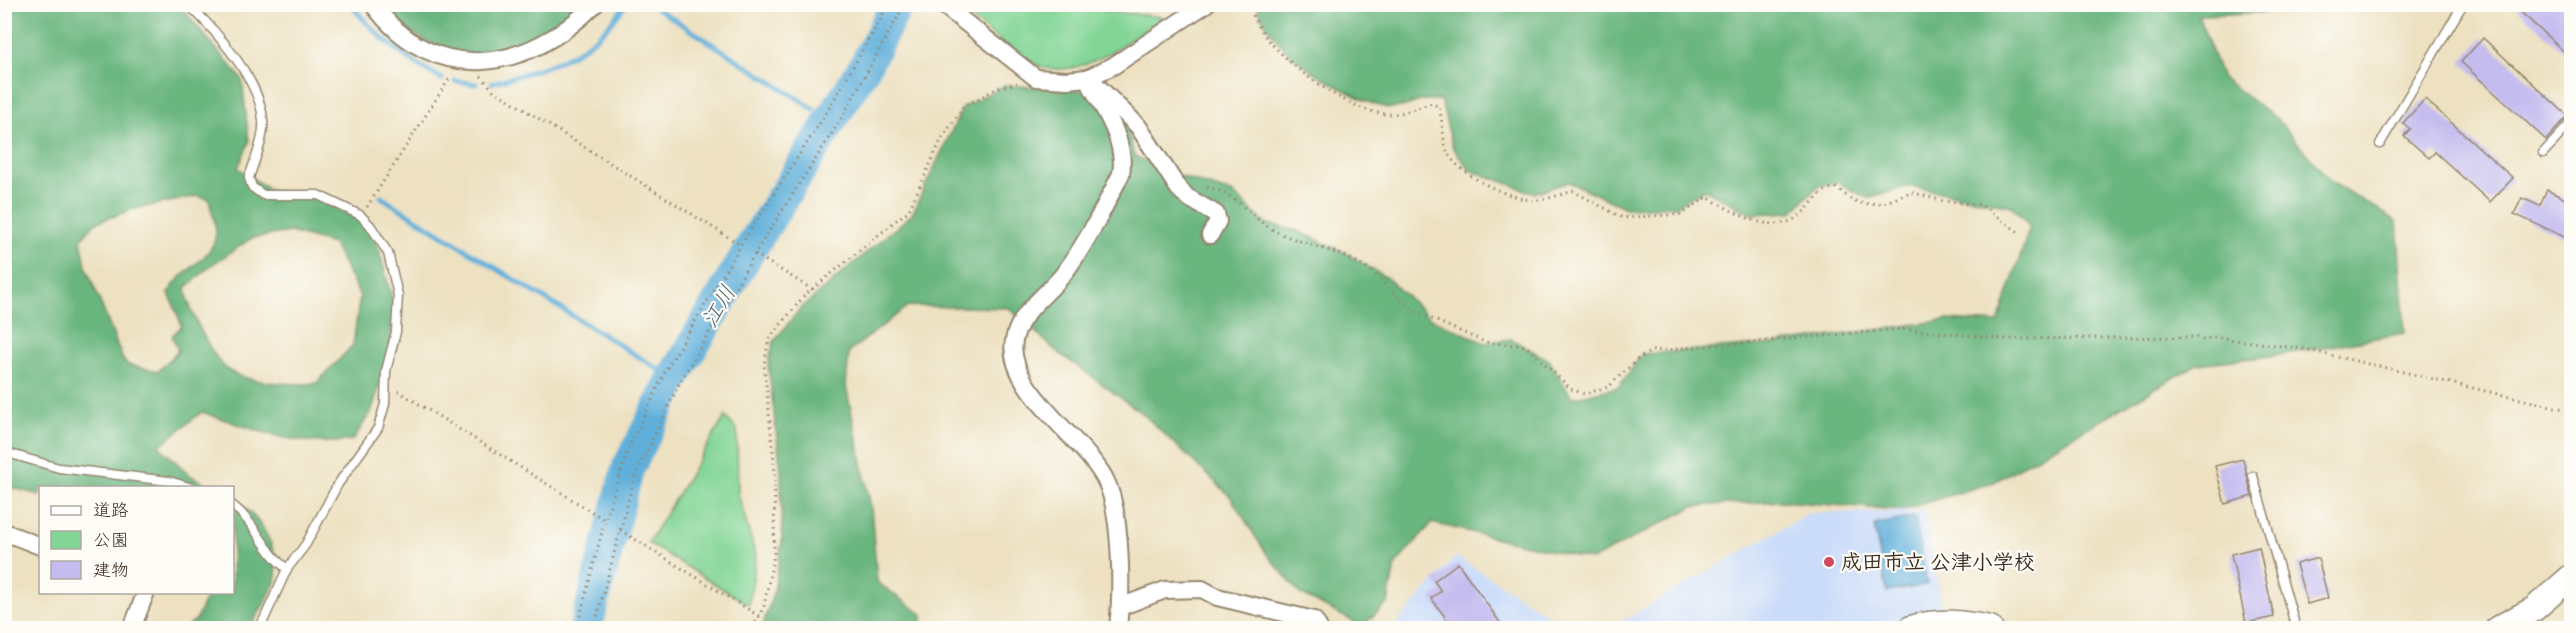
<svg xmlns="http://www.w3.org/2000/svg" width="2576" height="633" font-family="Itim,'Klee One',sans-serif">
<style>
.built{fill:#cadcf9}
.green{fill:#83d596;stroke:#5f805a;stroke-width:1.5}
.forest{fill:#6ab67f;stroke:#52704e;stroke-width:1.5;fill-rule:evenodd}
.water{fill:#5fafda;stroke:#4d6c7c;stroke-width:1.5}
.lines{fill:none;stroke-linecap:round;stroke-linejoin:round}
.stream{stroke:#5fafda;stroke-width:5}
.river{stroke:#5fafda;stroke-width:33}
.building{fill:#c4bcef}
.lane-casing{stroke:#948670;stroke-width:11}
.street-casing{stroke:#948670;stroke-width:20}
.secondary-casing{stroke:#948670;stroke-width:27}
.path{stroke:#948670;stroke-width:3;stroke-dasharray:1.5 4.5;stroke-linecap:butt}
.lane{stroke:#fff;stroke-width:8}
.street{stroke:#fff;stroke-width:16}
.secondary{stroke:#fff;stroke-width:24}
.poi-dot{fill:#d1495b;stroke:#fdfcf7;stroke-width:2}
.labels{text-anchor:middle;stroke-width:4.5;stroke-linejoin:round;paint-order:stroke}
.poi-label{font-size:21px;font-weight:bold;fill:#3b2a1e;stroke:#fdfcf7;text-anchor:start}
.water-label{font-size:22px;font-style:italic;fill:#495f69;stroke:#fdfcf7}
</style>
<rect width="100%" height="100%" fill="#fdfcf7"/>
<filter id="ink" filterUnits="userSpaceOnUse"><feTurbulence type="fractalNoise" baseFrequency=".0167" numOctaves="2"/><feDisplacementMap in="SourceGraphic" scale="12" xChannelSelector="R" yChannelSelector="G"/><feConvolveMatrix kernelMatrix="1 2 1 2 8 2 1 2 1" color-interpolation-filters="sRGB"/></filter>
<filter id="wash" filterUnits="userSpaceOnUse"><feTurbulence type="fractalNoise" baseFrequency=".008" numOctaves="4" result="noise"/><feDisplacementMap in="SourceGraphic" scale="24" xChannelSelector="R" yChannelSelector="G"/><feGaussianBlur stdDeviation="1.35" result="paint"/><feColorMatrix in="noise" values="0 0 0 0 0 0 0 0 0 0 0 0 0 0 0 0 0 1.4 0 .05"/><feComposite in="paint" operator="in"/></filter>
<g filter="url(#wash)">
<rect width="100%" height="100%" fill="#ede1c1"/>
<g class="built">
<path d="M1925,511l17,100 -26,5 -25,12h-281l199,-115z"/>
<path d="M1456,556l113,72h-176z"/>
</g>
<g class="green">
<path d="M1042,4l122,13c-34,21 -76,60 -119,51 -22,-5 -65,-43 -83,-58l2,-5z"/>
<path d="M725,417l12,12 1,65 18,62 -7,49 -101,-62z"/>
</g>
<g class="forest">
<path d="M5,5h174l63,74 7,63 -11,26 33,23 46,9 39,17 11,8 12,24 15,58 -5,51 -18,54 -18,28c-53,9 -102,-11 -151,-28l-43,34 32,30 21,11 -172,1v7l-35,-9zM198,196l11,3c2,10 6,22 7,32 1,27 -37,39 -47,62l13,33 -10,10 6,15 -20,20 -30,-6 -5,-5 -37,-94 -5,-27 14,-16 39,-14zM290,232l43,12 27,52 -7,49 -36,38c-24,2 -64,1 -86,-11 -17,-9 -44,-65 -45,-84l24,-22 42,-28z"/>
<path d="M383,5h200c-70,57 -133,76 -200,0z"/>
<path d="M1257,5h1074l1,5 -134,5 24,63 55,41 54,63 66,39 8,112 -126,22 -82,9 -203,118 -92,28 -121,-9 -87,5 -102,54 -160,-37 -37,42 -7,38 -26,23 -62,-32 -34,-41 -36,-57 -87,-82 -88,-64 -46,-42 -101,-2 -59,46 -3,34 25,121 6,75 46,33 -3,13h-158l12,-37 8,-50 -1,-70 -13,-107 6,-23 26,-32 112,-95 51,-107 42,-22 96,7 24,21 9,43 45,20 55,18 31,29 33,8 46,21 43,26 43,40 55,25 26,-4 38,21 23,38 47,-11 23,-33 133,-10 171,-24 52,3 32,-96 -18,-21 -102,-20 -43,12 -30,-16 -19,4 -26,26 -41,2 -46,-25 -29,17 -50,2 -57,-26 -35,11 -64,-23 -17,-22 -12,-47c-25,-5 -29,7 -49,7 -23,0 -85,-38 -102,-54 -13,-13 -28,-32 -33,-49z"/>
<path d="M233,499c26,16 46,47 43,79 -2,13 -20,38 -26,50h-66l12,-8 12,-27 24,-1z"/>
</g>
<path class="water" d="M1915,517l12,68 -40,7 -13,-67z"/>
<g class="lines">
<g class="stream">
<path d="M350,4c29,35 53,53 92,75"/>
<path d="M650,4l164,105"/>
<path d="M455,81l21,3"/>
<path d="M492,83c58,-16 97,-26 134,-79"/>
<path d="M828,118l3,2"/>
<path d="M381,197l279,173"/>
<path d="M671,376l3,2"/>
</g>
<path class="river" d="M586,628l42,-160 44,-87 77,-130 117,-187 31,-60"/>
</g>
<g id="blocks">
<g class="building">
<path d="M2512,4h47l12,11v43z"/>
<path d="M2483,38l85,78 -22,24 -85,-78z"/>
<path d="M2425,99l88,79 -23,24 -55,-50 -6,6 -25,-22 6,-7 -7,-6z"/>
<path d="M2547,190l24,12v38l-57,-26 8,-16 18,8z"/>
<path d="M2243,459l9,37 -27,8 -10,-38z"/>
<path d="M2259,547l15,70 -28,6 -15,-69z"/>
<path d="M2318,558l10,40 -21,6 -11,-40z"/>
<path d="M1458,563l46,65h-51l-22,-30 10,-7 -7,-10z"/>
</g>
</g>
</g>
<g filter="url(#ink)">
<use href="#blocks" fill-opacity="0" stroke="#948670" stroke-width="1.5"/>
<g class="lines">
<g class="lane-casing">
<g id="lane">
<path d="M188,4c28,27 72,76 75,116 2,18 -9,41 -14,58l3,9 11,8h55l42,20 10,10 18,28 10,42 -2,37 -10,39 -1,33 -7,24 -40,56 -32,60 -19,25 -27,59"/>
<path d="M2380,144l83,-140"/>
<path d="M2543,153l29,-31"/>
<path d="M4,452l55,16 110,13 23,7"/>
<path d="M2253,476l43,152"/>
<path d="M232,505c24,18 32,47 55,64"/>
</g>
</g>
<g class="street-casing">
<g id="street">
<path d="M373,4c61,84 155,68 222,0"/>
<path d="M942,4l94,74 31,2 20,-2 26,-12 93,-62"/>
<path d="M1087,78c15,29 40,62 34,96 -17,34 -36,72 -59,102 -16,19 -40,35 -47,60 -15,50 71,103 91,145 16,33 16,110 12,147"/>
<path d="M1093,82l45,44 40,62 9,9 29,17 2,7 -8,14"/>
<path d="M4,532l36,14"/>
<path d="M1120,607l45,-17 37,-1 15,8 97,23 5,8"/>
<path d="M132,628l14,-36"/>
</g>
</g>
<g class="secondary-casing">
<g id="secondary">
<path d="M1911,628c26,-9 53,-5 79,0"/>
<path d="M2498,628l36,-19 38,-33"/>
</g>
</g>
<g class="path">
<path d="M1248,4c6,15 14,29 24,40 23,26 83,72 119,70 13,0 28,-7 41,-11l7,4c4,15 3,32 9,46 9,21 66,49 89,47 12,-1 25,-6 36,-9l50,27 59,-4 25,-17c25,14 64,40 92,19 14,-11 18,-25 36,-29l17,13 12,4 20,-1 27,-11 32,9 38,4 39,28"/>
<path d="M481,76l12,14 248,155"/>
<path d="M1207,187c28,5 42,29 65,42 28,16 62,19 90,36 22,13 35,36 56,48l67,29 41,4 45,43 13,5 24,-7 30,-28 14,-8 250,-22 101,10 194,-2 6,3 10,-3 91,12 268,62"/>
<path d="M367,207l84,-131"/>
<path d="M755,254l58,36"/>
<path d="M398,391l207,129"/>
<path d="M620,530l139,86"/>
<path d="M577,628l28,-108 16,-49 9,-26 37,-77 74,-123 86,-133 62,-108"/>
<path d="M594,628l41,-152 44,-92 81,-139 78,-121 67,-120"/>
<path d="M753,628l11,-22 10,-51 1,-83 -11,-108 5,-25 35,-43 105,-86 32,-70 22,-33 35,-19 19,-5"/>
</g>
<use href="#lane" class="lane"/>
<use href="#street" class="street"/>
<use href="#secondary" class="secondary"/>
</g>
</g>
<circle class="poi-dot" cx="1829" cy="562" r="6"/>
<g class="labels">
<g class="poi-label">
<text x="1841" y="569">成田市立 公津小学校</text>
</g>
<g class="water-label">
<text transform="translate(718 306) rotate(-59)" y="8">江川</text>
</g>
</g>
<rect width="2576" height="633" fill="none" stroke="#fdfcf7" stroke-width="24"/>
<rect x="39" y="486" width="195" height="108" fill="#fdfcf7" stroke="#afa8a0" stroke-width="1.5"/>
<rect x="51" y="506" width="30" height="9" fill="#ffffff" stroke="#afa8a0" stroke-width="1.5"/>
<text x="93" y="516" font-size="18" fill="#3b2a1e">道路</text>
<rect x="51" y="531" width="30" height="18" fill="#83d596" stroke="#afa8a0" stroke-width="1.5"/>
<text x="93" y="546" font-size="18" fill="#3b2a1e">公園</text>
<rect x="51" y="561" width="30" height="18" fill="#c4bcef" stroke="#afa8a0" stroke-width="1.5"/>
<text x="93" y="576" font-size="18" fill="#3b2a1e">建物</text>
</svg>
